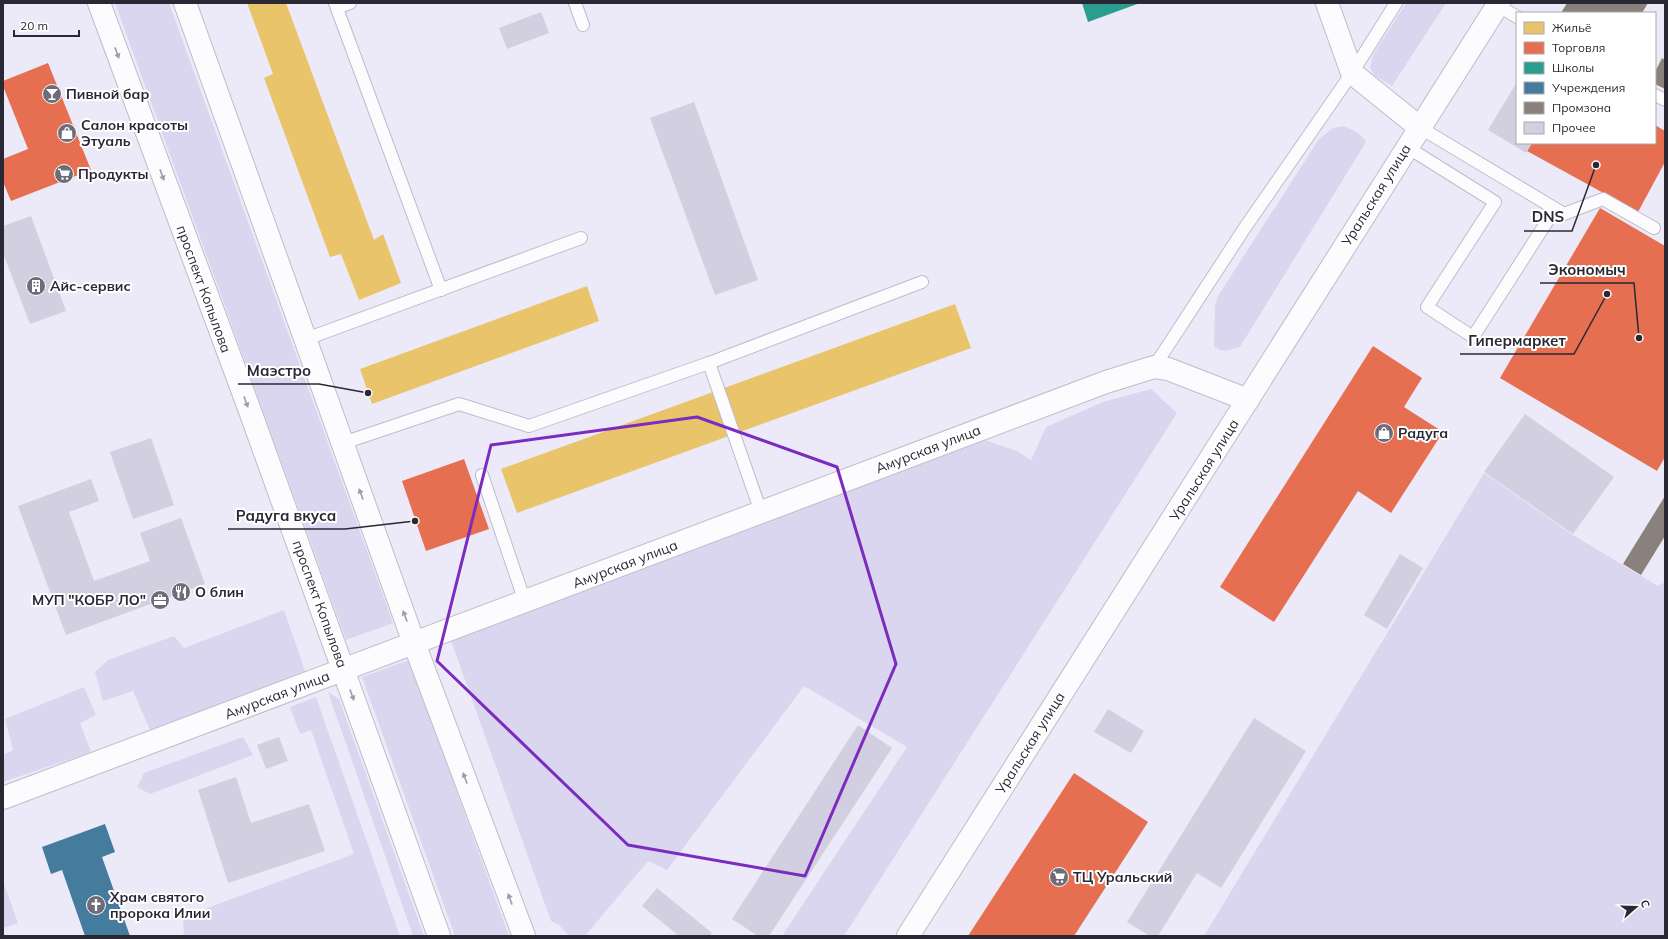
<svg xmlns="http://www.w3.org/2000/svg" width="1668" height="939" font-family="Mulish,sans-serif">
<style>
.green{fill:#dad6ef}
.homes{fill:#e9c46a}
.shops{fill:#e76f51}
.schools{fill:#2a9d8f}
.public{fill:#457b9d}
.industry{fill:#8a817c}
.building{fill:#d2cfe0}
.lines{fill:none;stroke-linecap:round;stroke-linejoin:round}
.service-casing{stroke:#bfbcc9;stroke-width:14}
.minor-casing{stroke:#bfbcc9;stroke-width:24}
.tertiary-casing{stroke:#bfbcc9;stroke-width:24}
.service{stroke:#fcfcfe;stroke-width:12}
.minor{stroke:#fcfcfe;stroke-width:22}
.tertiary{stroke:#fcfcfe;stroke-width:22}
.oneway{fill:#9e9da3}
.marked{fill:none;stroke:#7b2cbf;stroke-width:3;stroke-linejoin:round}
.labels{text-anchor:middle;stroke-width:4;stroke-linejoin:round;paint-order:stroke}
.poi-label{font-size:14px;font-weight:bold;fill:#2a2834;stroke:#fff;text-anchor:start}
.street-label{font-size:14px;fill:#2a2834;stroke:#fff}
.leader{fill:none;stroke:#2a2834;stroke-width:1.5}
.callout-dot{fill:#2a2834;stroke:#fff;stroke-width:1.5}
.callout-label{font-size:15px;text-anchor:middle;font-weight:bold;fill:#2a2834;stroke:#fff;stroke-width:4;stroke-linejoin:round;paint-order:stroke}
</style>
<rect width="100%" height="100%" fill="#eceaf8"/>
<g class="green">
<path d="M115,3h54l224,620 -47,17z"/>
<path d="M1406,3h40l-54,83 -17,-10 -5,-8 3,-13z"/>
<path d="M1343,126c10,4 18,7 23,16l-126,205c-10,3 -18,7 -26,-1l1,-40 3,-10 101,-157 14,-11z"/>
<path d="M1151,389l26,24 -333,523h-62l125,-189 -103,-61 -137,184 -19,-9 -63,75h-16l-10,-11 -8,-4 -101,-283 532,-199 35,12 14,9 15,-33 57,-25z"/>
<path d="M1484,473l89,62 85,51 7,-4v354h-461z"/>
<path d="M284,610l22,64 -156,56 -17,-39 -30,10 -8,-29 13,-12 66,-24 10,12z"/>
<path d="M409,660l100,276h-54l-93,-259z"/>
<path d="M84,687l12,28 -16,8 11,29 -88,30v-27l10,-5 -8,-31z"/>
<path d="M328,692l11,7 85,237h-11z"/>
<path d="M316,697l84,239h-216l-1,-19 171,-63 -43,-124 -11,4 -10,-27z"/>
<path d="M243,737l10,18 -103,39 -13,-7 7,-14z"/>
<path d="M3,881l15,42 -15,5z"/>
</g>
<g class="homes">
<path d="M247,3h39l88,237 9,-6 18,49 -42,17 -18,-46 -11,3 -66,-179 9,-4z"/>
<path d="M587,286l12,35 -227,83 -12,-35z"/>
<path d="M955,304l16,44 -454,165 -16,-44z"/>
</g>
<g class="shops">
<path d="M48,63l43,107 -80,31 -8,-19v-23l25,-10 -25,-63v-5z"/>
<path d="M1655,125l10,6v31l-27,50 -111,-61 5,-8h123z"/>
<path d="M1600,208l65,38v211l-8,14 -157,-93z"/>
<path d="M1373,346l49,32 -18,29 39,25 -52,81 -33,-22 -84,131 -54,-35z"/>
<path d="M464,459l25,70 -63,22 -24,-70z"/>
<path d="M1074,773l74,49 -74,114h-106z"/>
</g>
<path class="schools" d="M1082,3h58l-52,19z"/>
<path class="public" d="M105,824l10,28 -13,5 28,79h-45l-23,-66 -11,4 -9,-27z"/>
<g class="industry">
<path d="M1567,3h81l-6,10h-81z"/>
<path d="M1662,58l3,2v29l-10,-5v-12z"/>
<path d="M1665,496v40l-24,39 -18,-11z"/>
</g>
<g class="building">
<path d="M541,12l8,21 -42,16 -8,-21z"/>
<path d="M1517,82v61h15l-6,10 -38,-23z"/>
<path d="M694,102l64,178 -43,15 -65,-177z"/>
<path d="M31,216l35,95 -36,13 -27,-71v-27z"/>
<path d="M1525,414l89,63 -41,57 -89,-62z"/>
<path d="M151,438l23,67 -41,14 -23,-67z"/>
<path d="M91,479l8,22 -30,11 25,69 56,-20 -10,-28 41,-15 24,66 -139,51 -48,-129z"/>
<path d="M1400,554l23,14 -36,61 -23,-14z"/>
<path d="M1108,709l36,22 -13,22 -37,-21z"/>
<path d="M1254,718l52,33 -85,137 -24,-15 -39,63h-8l-23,-14z"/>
<path d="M858,725l34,23 -123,188h-11l-26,-17z"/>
<path d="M279,737l9,24 -22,8 -9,-24z"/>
<path d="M236,777l15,46 58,-19 16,47 -97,32 -30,-93z"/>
<path d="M657,888l55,45 -3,3h-30l-37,-30z"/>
</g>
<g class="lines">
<g class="service-casing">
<g id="service">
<path d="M335,3l106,287"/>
<path d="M575,3l8,22"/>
<path d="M1497,5l20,12"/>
<path d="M337,8l13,-5"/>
<path d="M1655,95l10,5"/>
<path d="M1419,127l145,87 39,-15 51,29"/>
<path d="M1407,147l88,55 -68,105 46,30 82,-128"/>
<path d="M306,339l275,-101"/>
<path d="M709,363l52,149"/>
<path d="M1154,367l90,-138 108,-156 44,-70"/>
<path d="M343,443l116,-39 70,22 180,-63 213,-81"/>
<path d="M482,475l43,127"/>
</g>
</g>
<g class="minor-casing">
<path id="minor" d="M3,798l1103,-416 48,-15 14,2 80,31"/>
</g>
<g class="tertiary-casing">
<g id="tertiary">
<path d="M99,3l151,408 189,525"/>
<path d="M185,3l229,640 110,293"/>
<path d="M1327,3l25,70 67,54"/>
<path d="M908,936l591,-933"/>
</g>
</g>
<use href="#service" class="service"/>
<use href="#minor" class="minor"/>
<use href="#tertiary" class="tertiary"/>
</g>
<defs><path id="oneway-solid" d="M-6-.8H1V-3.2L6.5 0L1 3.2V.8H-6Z"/></defs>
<g class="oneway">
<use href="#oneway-solid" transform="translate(117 53) rotate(70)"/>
<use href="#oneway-solid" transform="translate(162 175) rotate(70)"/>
<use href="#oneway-solid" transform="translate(246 402) rotate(70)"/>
<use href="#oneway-solid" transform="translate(361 494) rotate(-110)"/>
<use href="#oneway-solid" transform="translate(405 616) rotate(-110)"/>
<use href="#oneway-solid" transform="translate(352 695) rotate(70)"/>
<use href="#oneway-solid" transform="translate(465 778) rotate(-110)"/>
<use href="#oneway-solid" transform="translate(510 899) rotate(-110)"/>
</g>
<path class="marked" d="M697,417l140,50 59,197 -91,212 -177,-31 -191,-184 54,-216z"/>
<defs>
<g id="bar-disc" transform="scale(1)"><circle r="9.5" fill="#6e6c79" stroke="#fff"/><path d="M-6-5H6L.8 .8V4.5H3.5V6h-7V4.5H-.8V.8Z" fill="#fff"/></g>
<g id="shop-disc" transform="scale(1)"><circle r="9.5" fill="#6e6c79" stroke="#fff"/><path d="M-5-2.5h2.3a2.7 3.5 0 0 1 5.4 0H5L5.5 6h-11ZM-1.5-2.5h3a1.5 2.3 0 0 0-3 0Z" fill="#fff"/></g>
<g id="supermarket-disc" transform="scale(1)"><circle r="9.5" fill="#6e6c79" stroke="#fff"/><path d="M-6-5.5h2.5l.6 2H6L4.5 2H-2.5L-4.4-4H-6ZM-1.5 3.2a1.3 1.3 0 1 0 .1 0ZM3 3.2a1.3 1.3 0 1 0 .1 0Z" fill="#fff"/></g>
<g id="building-disc" transform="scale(1)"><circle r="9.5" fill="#6e6c79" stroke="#fff"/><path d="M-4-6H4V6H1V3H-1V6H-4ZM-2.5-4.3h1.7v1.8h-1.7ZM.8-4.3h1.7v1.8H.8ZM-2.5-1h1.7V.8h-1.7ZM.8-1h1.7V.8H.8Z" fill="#fff"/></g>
<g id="restaurant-disc" transform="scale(1)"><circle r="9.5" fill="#6e6c79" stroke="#fff"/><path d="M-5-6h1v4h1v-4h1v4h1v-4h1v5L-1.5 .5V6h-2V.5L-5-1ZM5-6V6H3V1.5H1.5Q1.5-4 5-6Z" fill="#fff"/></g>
<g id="office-disc" transform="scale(1)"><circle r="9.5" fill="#6e6c79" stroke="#fff"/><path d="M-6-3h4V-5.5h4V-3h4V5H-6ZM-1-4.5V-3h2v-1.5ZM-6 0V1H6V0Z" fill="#fff"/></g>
<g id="church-disc" transform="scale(1)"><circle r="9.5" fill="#6e6c79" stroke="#fff"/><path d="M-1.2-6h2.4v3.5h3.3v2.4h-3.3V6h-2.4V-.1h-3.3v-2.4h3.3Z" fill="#fff"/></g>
</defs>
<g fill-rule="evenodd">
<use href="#bar-disc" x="52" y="94"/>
<use href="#shop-disc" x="67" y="133"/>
<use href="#supermarket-disc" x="64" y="174"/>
<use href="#building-disc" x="36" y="286"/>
<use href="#shop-disc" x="1384" y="433"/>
<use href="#restaurant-disc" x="181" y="592"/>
<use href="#office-disc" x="160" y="600"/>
<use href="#supermarket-disc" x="1059" y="877"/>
<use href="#church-disc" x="96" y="905"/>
</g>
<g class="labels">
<g class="poi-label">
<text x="66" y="99">Пивной бар</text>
<text x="81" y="130">Салон красоты<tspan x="81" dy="16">Этуаль</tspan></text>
<text x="78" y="179">Продукты</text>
<text x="50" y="291">Айс-сервис</text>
<text x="1398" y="438">Радуга</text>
<text x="195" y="597">О блин</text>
<text x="146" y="605" text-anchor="end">МУП "КОБР ЛО"</text>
<text x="1073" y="882">ТЦ Уральский</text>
<text x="110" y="902">Храм святого<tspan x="110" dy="16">пророка Илии</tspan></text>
</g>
<g class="street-label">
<text transform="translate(1376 195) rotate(-58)" y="5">Уральская улица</text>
<text transform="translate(204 289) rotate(70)" y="5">проспект Копылова</text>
<text transform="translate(928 449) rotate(-21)" y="5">Амурская улица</text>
<text transform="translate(1204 470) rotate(-58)" y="5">Уральская улица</text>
<text transform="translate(625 564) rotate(-21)" y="5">Амурская улица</text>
<text transform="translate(320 604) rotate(70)" y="5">проспект Копылова</text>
<text transform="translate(277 695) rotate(-21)" y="5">Амурская улица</text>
<text transform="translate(1030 743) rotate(-58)" y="5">Уральская улица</text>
</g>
</g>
<path class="leader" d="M1596 165L1572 231H1524M1639 338L1634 283H1540M1607 294L1574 354H1460M368 393L319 384H238M415 521L345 529H228"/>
<g class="callout-dot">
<circle cx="1596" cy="165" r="4"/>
<circle cx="1639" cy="338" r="4"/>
<circle cx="1607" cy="294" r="4"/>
<circle cx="368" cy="393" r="4"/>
<circle cx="415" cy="521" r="4"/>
</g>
<g class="callout-label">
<text x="1548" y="222">DNS</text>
<text x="1587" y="275">Экономыч</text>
<text x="1517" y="346">Гипермаркет</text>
<text x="279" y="376">Маэстро</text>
<text x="286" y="521">Радуга вкуса</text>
</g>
<rect width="1668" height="939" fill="none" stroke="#2a2834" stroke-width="8"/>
<rect x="1516" y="12" width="140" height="132" fill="#ffffff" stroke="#aaa9ae"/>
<rect x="1524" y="22" width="20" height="12" fill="#e9c46a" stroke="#aaa9ae"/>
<text x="1552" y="32" font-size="12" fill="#2a2834">Жильё</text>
<rect x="1524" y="42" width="20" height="12" fill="#e76f51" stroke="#aaa9ae"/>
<text x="1552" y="52" font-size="12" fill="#2a2834">Торговля</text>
<rect x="1524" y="62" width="20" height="12" fill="#2a9d8f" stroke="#aaa9ae"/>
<text x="1552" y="72" font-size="12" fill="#2a2834">Школы</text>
<rect x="1524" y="82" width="20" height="12" fill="#457b9d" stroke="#aaa9ae"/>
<text x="1552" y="92" font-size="12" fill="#2a2834">Учреждения</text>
<rect x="1524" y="102" width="20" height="12" fill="#8a817c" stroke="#aaa9ae"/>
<text x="1552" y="112" font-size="12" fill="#2a2834">Промзона</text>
<rect x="1524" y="122" width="20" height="12" fill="#d2cfe0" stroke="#aaa9ae"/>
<text x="1552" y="132" font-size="12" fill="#2a2834">Прочее</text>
<g transform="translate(1636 907) rotate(70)" stroke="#ffffff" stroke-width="3" paint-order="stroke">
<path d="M0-3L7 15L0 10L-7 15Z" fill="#2a2834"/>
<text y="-6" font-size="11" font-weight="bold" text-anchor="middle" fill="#2a2834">С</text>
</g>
<path d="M14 30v6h65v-6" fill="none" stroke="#2a2834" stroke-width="2"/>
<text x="20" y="30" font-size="12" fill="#2a2834" stroke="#ffffff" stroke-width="3" paint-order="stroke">20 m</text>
</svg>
